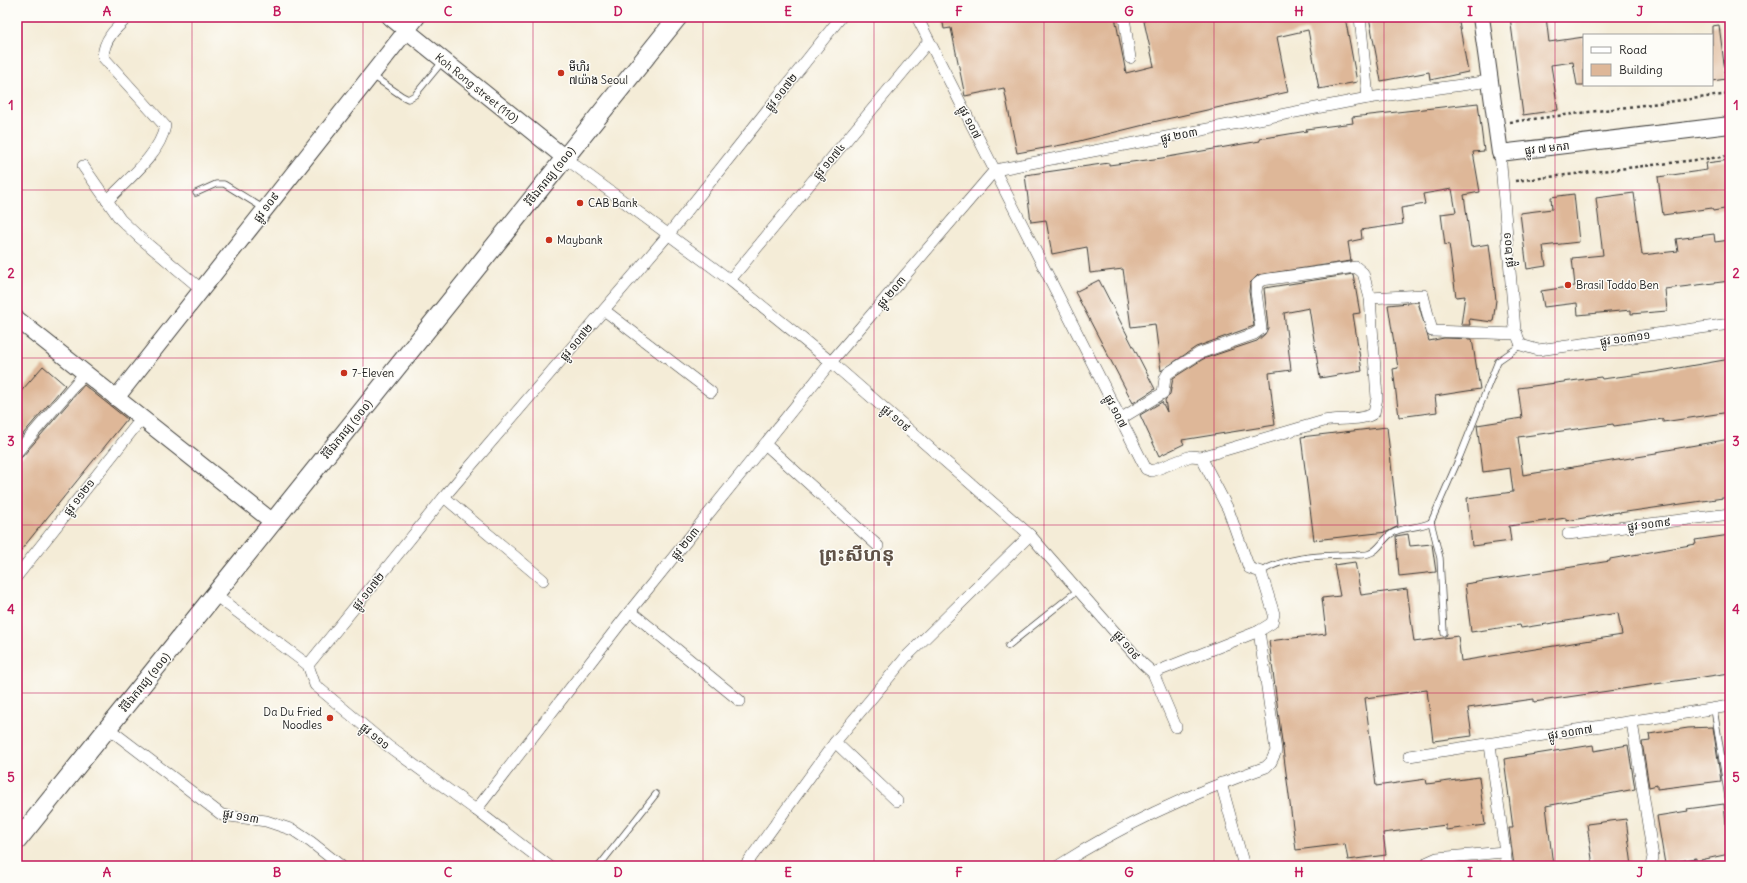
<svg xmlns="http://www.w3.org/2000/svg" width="1747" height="883" font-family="Delius,'Noto Sans Khmer',sans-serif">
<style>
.building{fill:#deb798}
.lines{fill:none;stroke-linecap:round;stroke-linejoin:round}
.lane-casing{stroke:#3c3b38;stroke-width:7}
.street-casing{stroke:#3c3b38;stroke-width:12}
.secondary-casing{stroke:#3c3b38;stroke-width:18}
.primary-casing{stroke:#3c3b38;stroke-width:20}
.path{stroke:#3c3b38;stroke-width:2.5;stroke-dasharray:3 3;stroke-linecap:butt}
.lane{stroke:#fff;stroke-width:5.5}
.street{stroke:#fff;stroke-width:11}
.secondary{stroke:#fff;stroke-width:16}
.primary{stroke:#fff;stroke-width:18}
.grid{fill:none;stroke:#c2185b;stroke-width:1;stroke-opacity:0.55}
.poi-dot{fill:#c8321e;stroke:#fdfcf7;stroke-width:1.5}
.labels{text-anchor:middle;stroke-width:3;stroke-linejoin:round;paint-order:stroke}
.poi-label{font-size:11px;fill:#1c1c1c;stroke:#fdfcf7;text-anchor:start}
.street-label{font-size:11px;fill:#1c1c1c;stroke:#fdfcf7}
.town-label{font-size:19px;font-weight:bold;fill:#605247;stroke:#fdfcf7}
.neatline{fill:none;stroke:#c2185b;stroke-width:1.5}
.grid-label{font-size:13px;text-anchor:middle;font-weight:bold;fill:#c2185b}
</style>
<rect width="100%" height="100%" fill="#fdfcf7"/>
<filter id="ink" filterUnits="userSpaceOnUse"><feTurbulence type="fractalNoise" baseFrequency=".025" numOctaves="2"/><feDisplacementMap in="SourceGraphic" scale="8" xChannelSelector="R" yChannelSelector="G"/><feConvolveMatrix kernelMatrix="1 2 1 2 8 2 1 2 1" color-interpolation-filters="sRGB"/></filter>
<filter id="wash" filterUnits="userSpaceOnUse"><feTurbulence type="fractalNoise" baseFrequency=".012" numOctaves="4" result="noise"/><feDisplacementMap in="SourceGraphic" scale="16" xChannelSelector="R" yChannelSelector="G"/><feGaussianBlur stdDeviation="0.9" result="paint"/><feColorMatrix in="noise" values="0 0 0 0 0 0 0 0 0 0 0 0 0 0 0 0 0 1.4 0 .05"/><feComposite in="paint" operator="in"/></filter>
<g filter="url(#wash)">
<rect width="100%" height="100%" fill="#f4ecd7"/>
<g id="blocks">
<g class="building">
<path d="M942,17h173l11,56 28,-7 -11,-49h202l12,65 -38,7 -11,-59 -31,7 11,55 -144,32v1l-77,19 -50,9 -13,-65 -39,8 -14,-68 -7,1z"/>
<path d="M1369,17h89l10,55 -38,8 -1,-8 -48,9z"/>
<path d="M1510,17h36l3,25 35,-5v48h-7l-4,-23 -22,3 7,45 -35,5z"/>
<path d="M1719,25l7,54 -14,2v-55z"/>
<path d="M1478,103l6,48 -11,1 7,40 -16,3 7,52 18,-3 7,56 -3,22 -24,-3 1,6h-9l4,-29 -9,1 -7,-53 -4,1 -4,-31 15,-2 -4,-23 -29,5 2,10 -24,4 2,16 -42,6 1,9 -14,3 3,19 -93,14 -8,8 -1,8 5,35 -58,21 -35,24 -6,-47 -24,3 -8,-58 -33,4 -3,-26 -35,7 -6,-34 -15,2 -6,-47 84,-12v2l53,-7 98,-17 -1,-2 48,-8 -1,-2 47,-6 -1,-6z"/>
<path d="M1730,160v48l-17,3 -1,-3 -49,7 -5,-38 49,-7 -1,-7z"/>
<path d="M1634,193l8,62 36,-4 -2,-12 38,-5 1,8 15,-2v41l-65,8 2,22 -36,3v-4l-53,5 -1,-12 -33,4 -3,-16 34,-5 -3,-28 31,-3 -7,-57z"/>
<path d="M1574,194l5,48 -36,4 3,20 -19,3 -7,-56 32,-4 -1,-12z"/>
<path d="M1353,274l7,39 -7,1 9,57 -42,7 -11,-70 -25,5 7,57 -22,3 6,52 -93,15 2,4 -25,12 -19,-41 22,-13 5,10 -2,-12 5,-6 3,-16 30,-19 54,-18 8,-7 3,-6 -4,-40z"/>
<path d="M1099,280l56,109 -22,14 -58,-111z"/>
<path d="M1418,302l11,39 15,-3 28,1 8,50 -45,7 2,16 -38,5 -6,-48 5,-1 -10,-63z"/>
<path d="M1730,359v53l-67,10v-3l-49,7 -1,-2 -95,13 5,38 133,-21v-2l74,-13v58l-111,16v-1l-53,9v-3l-57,8 2,15 -39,5 -5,-48 46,-6 -3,-24 -27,4 -6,-47 45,-7 -4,-30 83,-11 1,2 53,-7z"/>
<path d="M43,366l22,19 -48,56v-45z"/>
<path d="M84,385l43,34 -110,136v-96l5,-2z"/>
<path d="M1387,427l11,99 -11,6 -73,8 -13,-103z"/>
<path d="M1408,534l2,12 22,-2 4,28 -37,4 -3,-40z"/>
<path d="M1730,535v138l-196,29v-3l-66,9 4,28 -39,5 -6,-51 -62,8 11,88 50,-7 1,5 52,-7 6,48 -39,5v-5l-63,8 3,22 -38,5 -3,-16 -49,6 -27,-209 57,-7 -4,-36 18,-2 -6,-31 21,-3 6,33 46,-6 7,53 44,-6 3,25 161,-26 -4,-22 -97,15 -1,-3 -49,7 -6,-48 145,-23v-2l86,-15 -1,-4z"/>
<path d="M1713,727l8,54 -64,8v-4l-8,2 -7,-45 8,-1 -1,-7 39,-6z"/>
<path d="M1593,745l1,6 34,-6 7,44 -89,17 7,60h-39l-5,-38h4l-9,-69z"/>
<path d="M1724,804l5,50 -33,7v-3l-31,6 -8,-48 31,-5 -1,-2z"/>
<path d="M1626,819l6,47h-39l-6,-42z"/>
</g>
</g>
</g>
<g filter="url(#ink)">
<use href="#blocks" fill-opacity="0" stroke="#3c3b38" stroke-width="1"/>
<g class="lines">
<g class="lane-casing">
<g id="lane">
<path d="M373,76l29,20 6,3 7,-4 28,-34"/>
<path d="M196,193l20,-9h8l39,24"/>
<path d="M1431,522l9,36 4,75"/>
<path d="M1261,572c22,-15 56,-16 83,-17 7,-1 17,1 24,-1 11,-3 14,-14 23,-20 10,-8 28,-5 40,-12l29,-66 38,-95 23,-16"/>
<path d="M1008,646l70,-56"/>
<path d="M1714,709l16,101"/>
<path d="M599,866l57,-72"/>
</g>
</g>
<g class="street-casing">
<g id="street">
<path d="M917,17l229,452 6,2 39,-15 10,1 27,52 21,59 12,4 13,42 -2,9 -13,8 -106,42"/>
<path d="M1124,17l6,41"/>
<path d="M1360,17l8,81"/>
<path d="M1500,153l15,177 6,15 17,5 192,-26"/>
<path d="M565,158l165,122 101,82 199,173 112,128 11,10 23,54"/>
<path d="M83,166l37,53 19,18 62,52"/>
<path d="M107,201c20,-21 53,-47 58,-75l-62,-69c1,-18 12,-28 25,-40"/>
<path d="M730,280l199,-239"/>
<path d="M1370,298l53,-3 9,36 85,3"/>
<path d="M604,310l107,82"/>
<path d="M1120,419l43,-26 2,-15 3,-5 32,-20 54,-19 7,-5 -5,-37 1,-8 5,-4 94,-13 7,6 7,25 7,100 -3,15c-10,8 -35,5 -50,8l-123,36"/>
<path d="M765,444l113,102"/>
<path d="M17,452l68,-79"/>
<path d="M444,497l99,83"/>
<path d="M1568,534l162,-20"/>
<path d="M17,576l125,-158"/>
<path d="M215,595l93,70 7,20 73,61 88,64 73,56"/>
<path d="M630,611l110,90"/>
<path d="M308,665l136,-168 224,-262 173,-218"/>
<path d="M1632,722l21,135 -2,9"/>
<path d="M108,728l114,87 44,6 27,9 18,12 30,24"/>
<path d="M835,742l62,59"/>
<path d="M1490,745l17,121"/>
<path d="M1409,756l321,-50"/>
<path d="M1221,783l23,83"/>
<path d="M476,810l154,-199 201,-249 164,-192 373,-72 122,-17"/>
<path d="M745,866l90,-124 71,-85 124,-122"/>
<path d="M1058,866c64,-41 136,-74 208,-99l5,-5 5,-11 -17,-120"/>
<path d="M1428,866v-4l9,-4 67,-6"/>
</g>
</g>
<g class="secondary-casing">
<g id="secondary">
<path d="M390,17l175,141"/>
<path d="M1481,17l19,136 230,-28"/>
<path d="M17,319l256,203"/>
<path d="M116,398l301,-381"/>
</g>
</g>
<g class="primary-casing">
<path id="primary" d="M17,841l661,-824"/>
</g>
<g class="path">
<path d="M1510,122l220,-28"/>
<path d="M1515,181l215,-25"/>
</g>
<use href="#lane" class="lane"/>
<use href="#street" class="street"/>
<use href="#secondary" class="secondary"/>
<use href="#primary" class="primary"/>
</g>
</g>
<path class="grid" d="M192,17v849M363,17v849M533,17v849M703,17v849M874,17v849M1044,17v849M1214,17v849M1384,17v849M1555,17v849M17,190h1713M17,358h1713M17,525h1713M17,693h1713"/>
<g class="poi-dot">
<circle cx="561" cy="73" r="4"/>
<circle cx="580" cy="203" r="4"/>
<circle cx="549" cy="240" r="4"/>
<circle cx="1568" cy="285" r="4"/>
<circle cx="344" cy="373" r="4"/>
<circle cx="330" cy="718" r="4"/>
</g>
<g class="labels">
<g class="poi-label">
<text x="569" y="71">មីហិរ<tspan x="569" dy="13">៧យ៉ាង Seoul</tspan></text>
<text x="588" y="207">CAB Bank</text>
<text x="557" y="244">Maybank</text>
<text x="1576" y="289">Brasil Toddo Ben</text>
<text x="352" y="377">7-Eleven</text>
<text x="322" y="716" text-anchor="end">Da Du Fried<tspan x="322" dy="13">Noodles</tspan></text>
</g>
<g class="street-label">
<text transform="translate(477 88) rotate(39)" y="4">Koh Rong street (110)</text>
<text transform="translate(781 92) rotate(-51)" y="4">ផ្លូវ ១០៧២</text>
<text transform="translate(970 122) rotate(63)" y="4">ផ្លូវ ១០៧</text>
<text transform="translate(1179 135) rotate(-11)" y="4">ផ្លូវ ២០៣</text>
<text transform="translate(1547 148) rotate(-7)" y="4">ផ្លូវ ៧ មករា</text>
<text transform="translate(829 161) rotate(-50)" y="4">ផ្លូវ ១០៧៤</text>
<text transform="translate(550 176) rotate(-51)" y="4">វិថីឯករាជ្យ (១០០)</text>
<text transform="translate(266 207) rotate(-52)" y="4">ផ្លូវ ១០៩</text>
<text transform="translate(1508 250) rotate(-95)" y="4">ផ្លូវ ២០១</text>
<text transform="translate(891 292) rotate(-50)" y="4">ផ្លូវ ២០៣</text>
<text transform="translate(1625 338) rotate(-8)" y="4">ផ្លូវ ១០៣១១</text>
<text transform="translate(576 342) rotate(-50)" y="4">ផ្លូវ ១០៧២</text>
<text transform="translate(1116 411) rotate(63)" y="4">ផ្លូវ ១០៧</text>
<text transform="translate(896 418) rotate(41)" y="4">ផ្លូវ ១០៩</text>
<text transform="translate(347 429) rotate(-51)" y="4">វិថីឯករាជ្យ (១០០)</text>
<text transform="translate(79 497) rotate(-52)" y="4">ផ្លូវ ១១២១</text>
<text transform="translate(1649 524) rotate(-7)" y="4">ផ្លូវ ១០៣៩</text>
<text transform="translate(685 543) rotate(-51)" y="4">ផ្លូវ ២០៣</text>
<text transform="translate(368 591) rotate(-51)" y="4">ផ្លូវ ១០៧២</text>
<text transform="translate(1127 645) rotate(50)" y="4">ផ្លូវ ១០៩</text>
<text transform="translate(145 682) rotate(-51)" y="4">វិថីឯករាជ្យ (១០០)</text>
<text transform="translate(1570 732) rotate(-9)" y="4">ផ្លូវ ១០៣៧</text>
<text transform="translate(375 736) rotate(39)" y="4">ផ្លូវ ១១១</text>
<text transform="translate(241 816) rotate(11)" y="4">ផ្លូវ ១១៣</text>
</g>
<g class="town-label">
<text x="857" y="561">ព្រះសីហនុ</text>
</g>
</g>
<rect width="1747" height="883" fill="none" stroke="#fdfcf7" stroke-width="44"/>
<rect x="1583" y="34" width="130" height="52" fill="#fdfcf7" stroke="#a3a29f"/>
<rect x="1591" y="47" width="20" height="6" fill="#ffffff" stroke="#a3a29f"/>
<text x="1619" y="54" font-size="12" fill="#1c1c1c">Road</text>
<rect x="1591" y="64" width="20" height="12" fill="#deb798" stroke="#a3a29f"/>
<text x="1619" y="74" font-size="12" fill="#1c1c1c">Building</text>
<rect x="22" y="22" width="1703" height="839" class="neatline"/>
<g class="grid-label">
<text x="107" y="16">A</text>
<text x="277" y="16">B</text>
<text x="448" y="16">C</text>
<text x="618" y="16">D</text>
<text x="788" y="16">E</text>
<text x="959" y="16">F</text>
<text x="1129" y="16">G</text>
<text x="1299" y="16">H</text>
<text x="1470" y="16">I</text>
<text x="1640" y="16">J</text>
<text x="11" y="110">1</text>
<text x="1736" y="110">1</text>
<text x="11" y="278">2</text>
<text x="1736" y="278">2</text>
<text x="11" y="446">3</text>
<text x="1736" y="446">3</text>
<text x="11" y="614">4</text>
<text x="1736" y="614">4</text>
<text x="11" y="782">5</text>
<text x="1736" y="782">5</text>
<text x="107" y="877">A</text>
<text x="277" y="877">B</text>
<text x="448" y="877">C</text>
<text x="618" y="877">D</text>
<text x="788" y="877">E</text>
<text x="959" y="877">F</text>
<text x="1129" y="877">G</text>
<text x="1299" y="877">H</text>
<text x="1470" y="877">I</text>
<text x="1640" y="877">J</text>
</g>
</svg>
